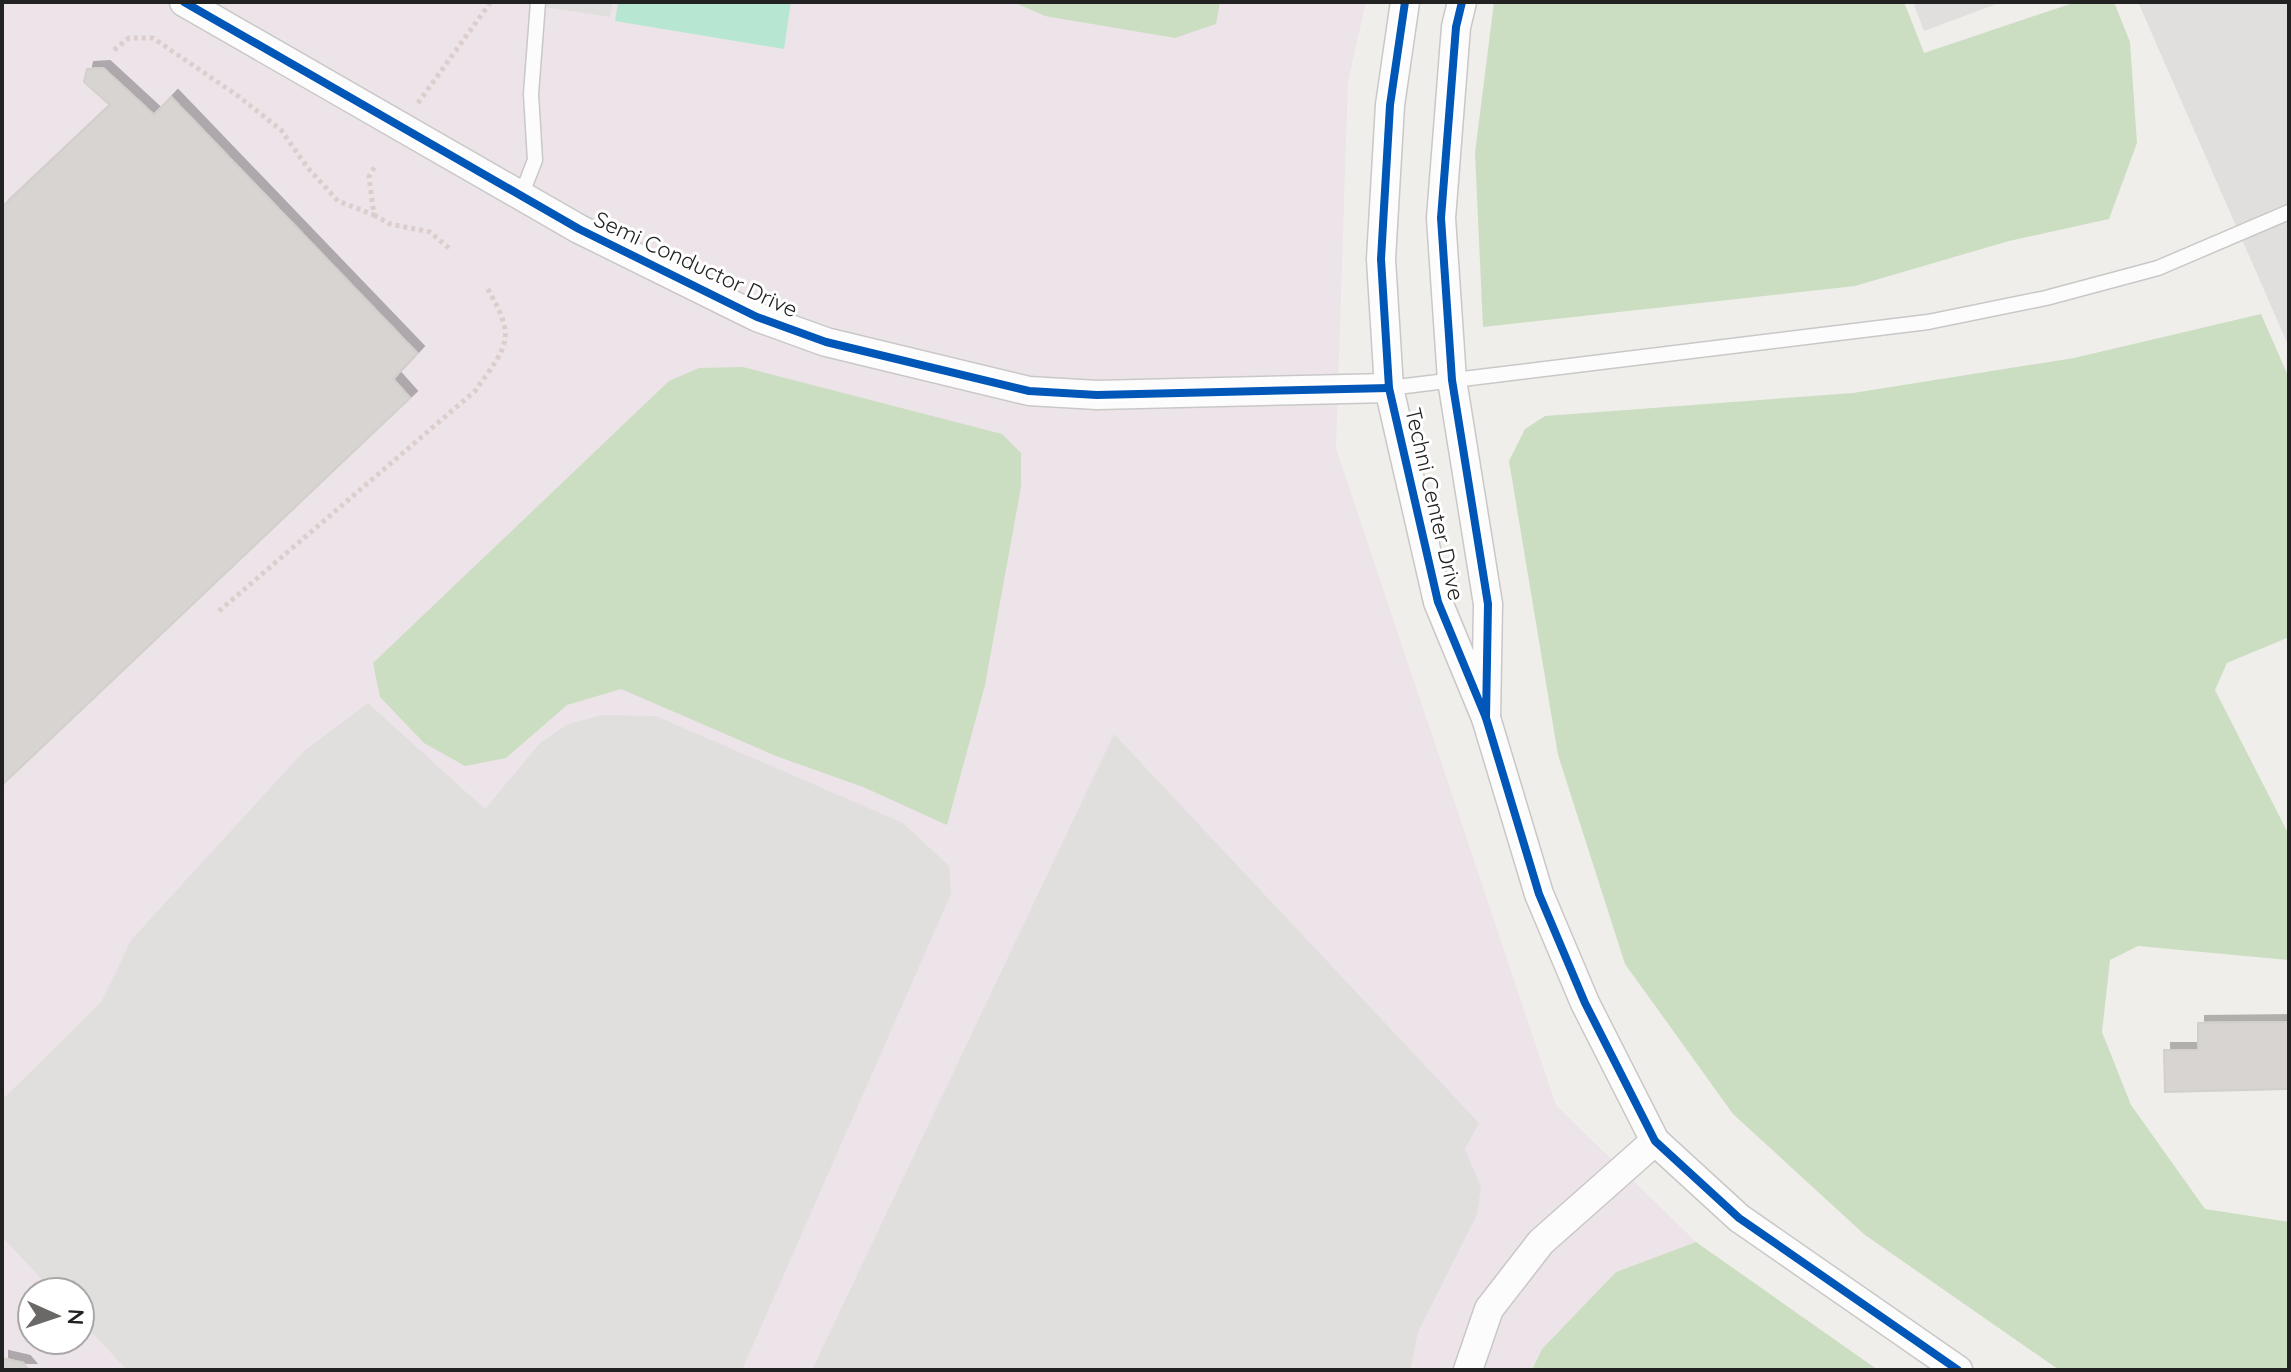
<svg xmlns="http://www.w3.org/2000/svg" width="2291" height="1372" font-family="Quicksand,sans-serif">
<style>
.industrial{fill:#ede4e9;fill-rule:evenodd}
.forest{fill:#cbdec1}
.pitch{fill:#b7e6d2}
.parking{fill:#e0dfde}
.building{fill:#d7d4d2;stroke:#d3d0cc;stroke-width:2;filter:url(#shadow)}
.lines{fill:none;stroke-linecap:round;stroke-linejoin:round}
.service-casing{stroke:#c9c8c7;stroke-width:17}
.minor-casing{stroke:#c9c8c7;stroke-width:31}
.path{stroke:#dccecd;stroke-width:5;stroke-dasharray:4 4;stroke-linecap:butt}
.service{stroke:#fdfcfc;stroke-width:14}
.minor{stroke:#fdfcfc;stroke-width:28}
.cycleway-casing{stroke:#fff;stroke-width:13}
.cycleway{stroke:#0057b8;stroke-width:8}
.labels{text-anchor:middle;stroke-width:6;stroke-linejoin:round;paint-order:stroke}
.street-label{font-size:22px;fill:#222;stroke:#fff}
</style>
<defs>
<filter id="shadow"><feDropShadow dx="7" dy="-7" stdDeviation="0" flood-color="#0004"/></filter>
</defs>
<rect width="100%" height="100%" fill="#f0eeeb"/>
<path class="industrial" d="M2,2h1364l-18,80 -12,366 220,657 140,137 -80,30 -74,77 -10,21h-1530zM32,1292h48v48h-48z"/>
<g class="forest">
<path d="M1013,2h207l-4,22 -41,14 -130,-22z"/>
<path d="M1494,2h410l20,51 152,-51h38l16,40 7,101 -28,76 -100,22 -154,45 -372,41 -8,-174z"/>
<path d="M2261,314l28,64v259l-62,26 -12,27 74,145v125l-151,-14 -28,14 -8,72 29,73 74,104 84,13v148h-227l-7,-3 -190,-132 -132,-121 -108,-150 -67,-209 -49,-294 16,-32 20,-13 308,-23 221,-35z"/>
<path d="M743,367l259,67 19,19v34l-36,198 -38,140 -84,-38 -87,-31 -155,-67 -54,16 -61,53 -41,8 -41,-23 -44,-46 -7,-34 296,-282 30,-13z"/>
<path d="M1696,1242l182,128h-346l10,-21 74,-77z"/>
</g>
<path class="pitch" d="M618,2h173l-7,47 -169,-28z"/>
<g class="parking">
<path d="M511,2h102l-3,15z"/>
<path d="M1913,2h89l-78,29z"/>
<path d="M2138,2h151v345z"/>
<path d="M368,703l117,106 55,-66 28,-19 34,-9 54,1 247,107 46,43 2,28 -209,476h-615l-47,-50v-28h-26l-52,-55v-137l100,-99 29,-61 174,-190z"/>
<path d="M1114,734l365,389 -14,26 16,38 -4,28 -59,117 -8,38h-598z"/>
</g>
<g class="building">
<path d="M103,68l51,47 17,-18 246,256 -24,26 17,19 -408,387v-578l108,-102 -26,-23 3,-13z"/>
<path d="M2289,1022v67l-124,3 -1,-42h34v-27z"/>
<path d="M2,1358l21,5 6,7h-27z"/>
</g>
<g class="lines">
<g class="service-casing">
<g id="service">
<path d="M521,196l14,-36 -4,-66 7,-92"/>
<path d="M1389,388l539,-66 118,-24 112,-30 131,-56"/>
</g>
</g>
<g class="minor-casing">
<g id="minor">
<path d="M184,2l395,227 178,88 69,25 203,49 68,4 292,-7"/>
<path d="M1405,2l-15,103 -9,154 8,129 49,214 48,116 2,-114 -36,-224 -11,-162 15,-191 6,-25"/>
<path d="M1486,718l53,176 46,109 70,138 84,77 219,152"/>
<path d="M1468,1370l21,-61 52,-67 114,-101"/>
</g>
</g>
<g class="path">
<path d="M114,50l15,-12h24l85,58 43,34 26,37 31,34 36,14 -5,-38 7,-13"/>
<path d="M418,103l72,-100"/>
<path d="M374,215l16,9 40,8 20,17"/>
<path d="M219,611l256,-220c34,-48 42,-52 11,-105"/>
</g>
<use href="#service" class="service"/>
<use href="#minor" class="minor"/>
<g class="cycleway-casing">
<g id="cycleway">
<path d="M184,2l395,227 178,88 69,25 203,49 68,4 292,-7"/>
<path d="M1405,2l-15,103 -9,154 8,129 49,214 48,116 2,-114 -36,-224 -11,-162 15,-191 6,-25"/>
<path d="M1486,718l53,176 46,109 70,138 84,77 219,152"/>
</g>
</g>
<use href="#cycleway" class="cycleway"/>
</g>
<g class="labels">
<g class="street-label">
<text transform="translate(696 264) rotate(25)" y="8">Semi Conductor Drive</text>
<text transform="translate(1435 504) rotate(77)" y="8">Techni Center Drive</text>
</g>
</g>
<rect width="2291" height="1372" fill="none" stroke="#222222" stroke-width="8"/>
<g transform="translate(56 1316) rotate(93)"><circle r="38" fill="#ffffff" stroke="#a7a7a7" stroke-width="2"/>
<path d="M0-6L14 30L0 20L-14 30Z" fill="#6a6968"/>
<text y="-12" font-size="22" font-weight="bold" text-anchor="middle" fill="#222222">N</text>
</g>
</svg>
